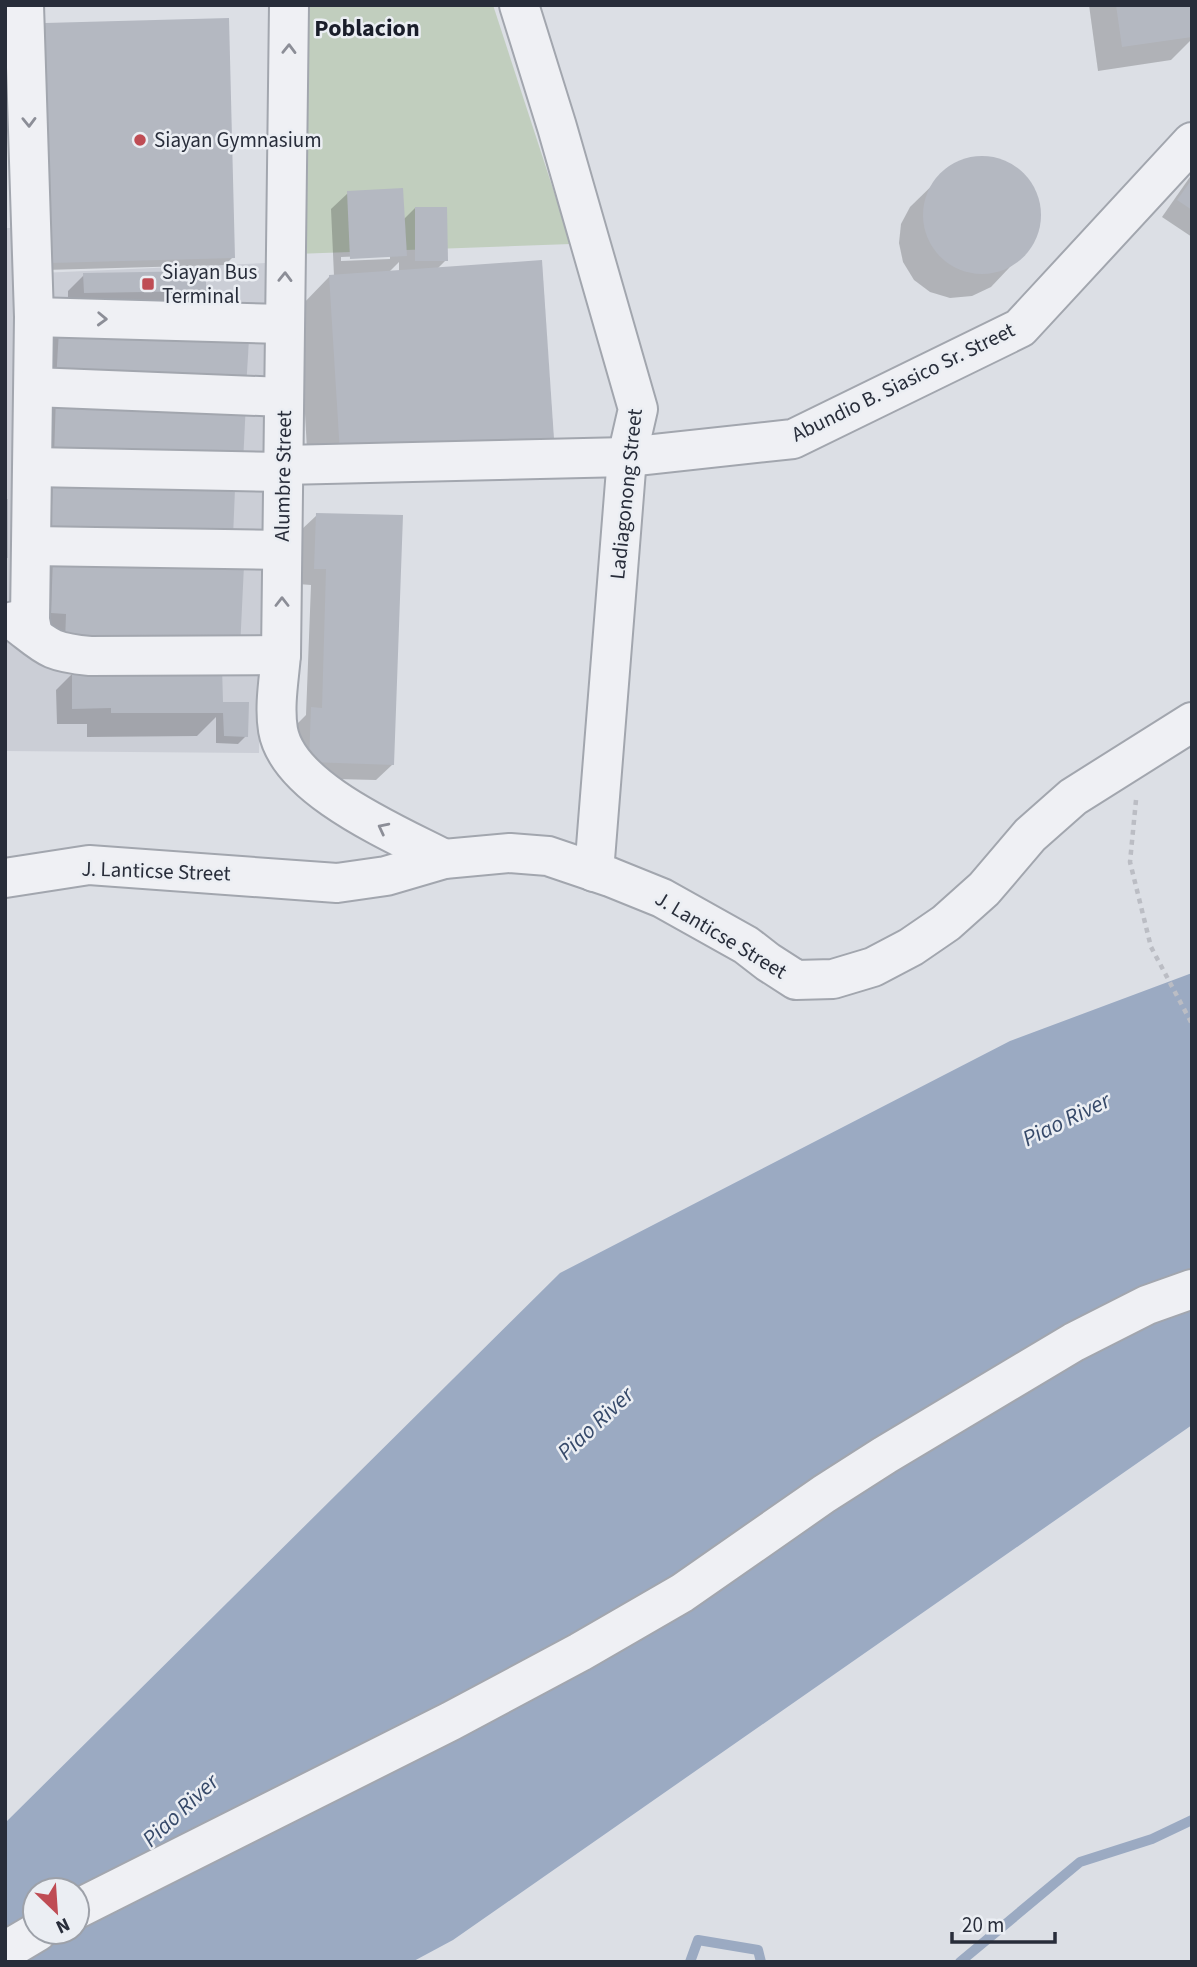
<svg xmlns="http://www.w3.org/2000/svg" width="1197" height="1967" font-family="'Source Sans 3',sans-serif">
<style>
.built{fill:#cbced6}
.green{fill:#c1cebe}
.water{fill:#9baac2;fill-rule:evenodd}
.shadow{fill:#0003;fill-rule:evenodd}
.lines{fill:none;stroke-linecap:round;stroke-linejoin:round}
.stream{stroke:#9baac2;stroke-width:10}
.building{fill:#b4b8c1}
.minor-casing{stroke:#a2a6ae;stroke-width:42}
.path{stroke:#bbbdc4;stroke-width:4.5;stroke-dasharray:5 5;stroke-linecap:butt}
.minor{stroke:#eff0f4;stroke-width:38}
.oneway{stroke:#8c8e97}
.poi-dot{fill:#bf4c54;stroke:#ebeef3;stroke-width:2.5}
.labels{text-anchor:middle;stroke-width:5;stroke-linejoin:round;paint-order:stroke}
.poi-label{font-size:21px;fill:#282d3a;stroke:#ebeef3;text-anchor:start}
.street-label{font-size:21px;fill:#282d3a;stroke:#ebeef3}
.water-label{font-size:23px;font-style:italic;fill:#364969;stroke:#ebeef3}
.quarter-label{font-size:24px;font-weight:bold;fill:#1a1e2a;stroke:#ebeef3}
</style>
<rect width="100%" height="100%" fill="#dcdfe5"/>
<path class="built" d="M5,228h10l25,45 226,-10 -7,490 -254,-2z"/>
<path class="green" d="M297,5h196l78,239 -276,10z"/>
<path class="water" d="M1192,973v452l-739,515 -41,22h-407v-139l555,-550 450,-232zM35,1890h42v42h-42z"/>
<g class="shadow">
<path d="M1089,5h102l1,34 -21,21 -73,11z"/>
<path d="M46,25l187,232 -8,8 -181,5 -6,-237z"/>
<path d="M986,158l19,5 16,10 12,16 6,18 -1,19 -8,20 -39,41 -19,9 -22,2 -20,-6 -16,-12 -11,-18 -4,-19 2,-19 9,-17 40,-39 17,-8z"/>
<path d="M1192,174v63l-30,-20z"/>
<path d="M348,193l55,27 12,-12 31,52 -9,9 115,169 -32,32 -211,15 -10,-177 31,-32h4l-3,-67zM390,255v4l-49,2v-4zM399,262v10l-11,1z"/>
<path d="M84,275l120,15 -16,17 -120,1v-17z"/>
<path d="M60,332l185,57 -215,91 5,-124z"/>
<path d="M53,485l180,6 -206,64 2,-46z"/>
<path d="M317,515l76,249 -17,16 -82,-2 2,-53 10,-10 5,-130 -13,-1 2,-53z"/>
<path d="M54,559l163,110 4,37 25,30 -8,8 -22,-1v-26l-19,19 -110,1v-13h-30l-1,-34 16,-16 41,-6 -72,-2 1,-28 -13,-54z"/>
</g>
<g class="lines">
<g class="stream">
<path d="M690,1962l8,-22 60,10 3,12"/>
<path d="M960,1962l120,-100 72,-23 40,-19"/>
</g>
</g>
<g class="building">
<path d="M1116,5h76v32l-70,10z"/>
<path d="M229,18l6,240 -184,5 -6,-240z"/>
<circle cx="982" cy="215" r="59"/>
<path d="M1192,179v31l-15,-10z"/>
<path d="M403,188l4,68 -57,3 -3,-68z"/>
<path d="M415,207h32l1,54h-33z"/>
<path d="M542,260l12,179 -214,15 -11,-179z"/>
<path d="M206,271v20l-122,2 -1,-20z"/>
<path d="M59,330l190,9 -3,50 -190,-8z"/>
<path d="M56,396l190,6 -3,61 -189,-7z"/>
<path d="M53,483l182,6 -2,48 -182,-6z"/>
<rect x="5" y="499" width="3" height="59"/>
<path d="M316,513l87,2 -9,250 -85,-3 2,-55 11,1 4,-139h-12z"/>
<path d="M53,557l191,8 -4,84 -175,-7 1,-28 -15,-1z"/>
<path d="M222,667l1,35h26l-1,35 -24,-1 -1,-23h-112v-5l-39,1v-37z"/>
</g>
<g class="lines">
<g class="minor-casing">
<g id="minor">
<path d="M24,5l10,312 -4,303 3,15"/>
<path d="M289,5l-8,650c-2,24 -7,51 -3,75 10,59 118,104 166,129"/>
<path d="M519,5l38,122 81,282 -11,48 -33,415"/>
<path d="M34,317l250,7"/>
<path d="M34,387l249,10"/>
<path d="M283,465l344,-8 166,-18 227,-111 172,-186"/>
<path d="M33,467l250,5"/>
<path d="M32,546l250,4"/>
<path d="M14,621c33,25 33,31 76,35l191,-1"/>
<path d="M5,878l84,-13 248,18 49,-7 58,-17 66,-6 38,3 62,21 52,21 84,47 22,17 28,18 37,-1 40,-12 38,-20 35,-24 38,-34 46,-54 43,-38 119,-75"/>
<path d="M77,1909l374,-188 129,-69 102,-59 142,-99 61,-39 189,-113 73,-37 45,-16"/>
<path d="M5,1951l32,-19"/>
</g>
</g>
<path class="path" d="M1136,800l-6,62 21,85 41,77"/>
<use href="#minor" class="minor"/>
</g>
<defs><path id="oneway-chevron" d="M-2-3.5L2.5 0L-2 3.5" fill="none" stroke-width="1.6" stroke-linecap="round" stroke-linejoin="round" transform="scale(1.75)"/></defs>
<g class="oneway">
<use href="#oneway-chevron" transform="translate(289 49) rotate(-89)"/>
<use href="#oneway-chevron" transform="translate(29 122) rotate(89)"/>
<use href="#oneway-chevron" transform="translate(285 277) rotate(-89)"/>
<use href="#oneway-chevron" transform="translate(102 319) rotate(2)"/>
<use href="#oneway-chevron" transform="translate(282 602) rotate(-90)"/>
<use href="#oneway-chevron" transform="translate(383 828) rotate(-153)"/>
</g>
<g class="poi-dot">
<circle cx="140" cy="140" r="7"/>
<rect x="141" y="277" width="14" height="14" rx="3.5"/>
</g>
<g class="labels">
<g class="poi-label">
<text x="154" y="147">Siayan Gymnasium</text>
<text x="162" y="279">Siayan Bus<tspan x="162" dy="24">Terminal</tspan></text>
</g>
<g class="street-label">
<text transform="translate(903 382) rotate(-26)" y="7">Abundio B. Siasico Sr. Street</text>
<text transform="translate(283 476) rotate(-89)" y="7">Alumbre Street</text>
<text transform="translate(626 494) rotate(-84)" y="7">Ladiagonong Street</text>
<text transform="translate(156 871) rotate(2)" y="7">J. Lanticse Street</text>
<text transform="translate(721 935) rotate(31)" y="7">J. Lanticse Street</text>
</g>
<g class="water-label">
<text transform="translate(1066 1119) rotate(-26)" y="8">Piao River</text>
<text transform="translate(595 1423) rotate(-43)" y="8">Piao River</text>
<text transform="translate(180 1810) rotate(-43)" y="8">Piao River</text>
</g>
<g class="quarter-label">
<text x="367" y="36">Poblacion</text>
</g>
</g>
<rect width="1197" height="1967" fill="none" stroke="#282d3a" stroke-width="14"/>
<g transform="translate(56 1911) rotate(155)"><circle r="33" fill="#ebeef3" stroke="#9da1a9" stroke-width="2"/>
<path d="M0-5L12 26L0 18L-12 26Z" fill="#bf4c54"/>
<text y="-10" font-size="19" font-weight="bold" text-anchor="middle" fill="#282d3a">N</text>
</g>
<path d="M952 1932v10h103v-10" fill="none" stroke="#282d3a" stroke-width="3.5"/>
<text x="962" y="1932" font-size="21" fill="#282d3a" stroke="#ebeef3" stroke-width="5" paint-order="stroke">20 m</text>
</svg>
